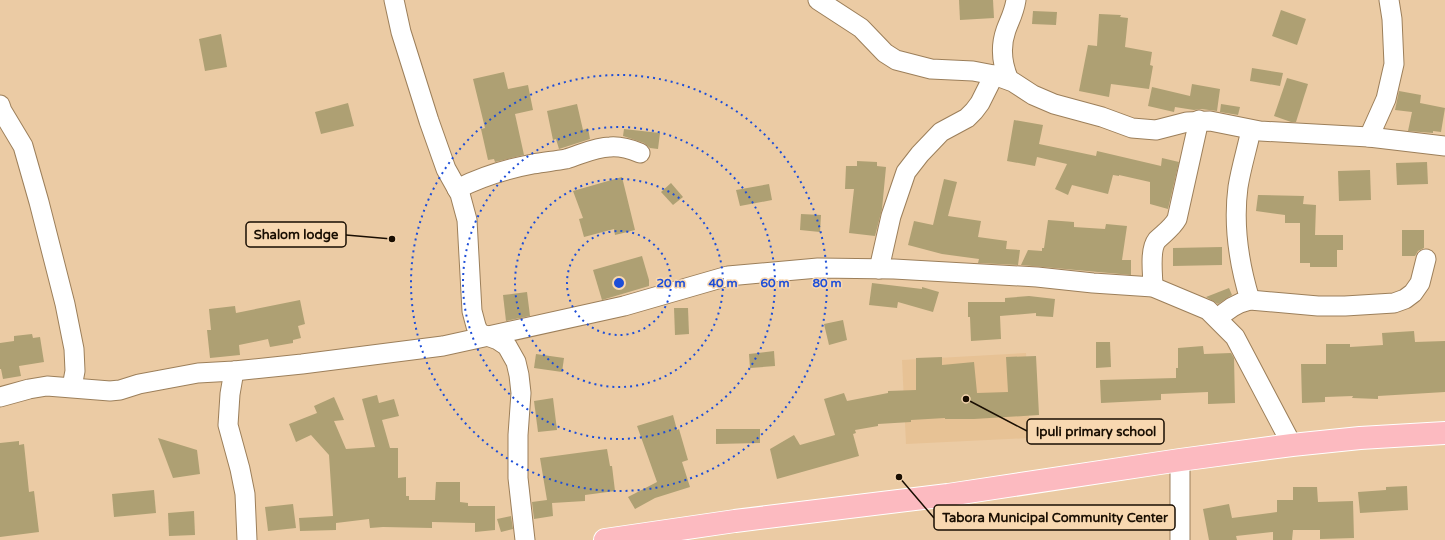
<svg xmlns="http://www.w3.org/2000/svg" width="1445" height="540" font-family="'Varela Round',sans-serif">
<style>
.built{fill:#e7c295}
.building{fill:#aea073}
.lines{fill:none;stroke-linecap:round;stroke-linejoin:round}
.minor-casing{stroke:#9c7f5a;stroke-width:21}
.trunk-casing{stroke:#fff;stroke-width:24}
.minor{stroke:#fff;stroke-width:19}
.trunk{stroke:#fcbac0;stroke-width:22}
.ring{fill:none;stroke:#1d4ed8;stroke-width:2;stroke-dasharray:2 4}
.centre{fill:#1d4ed8;stroke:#f8d8b1;stroke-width:2}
.ring-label{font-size:12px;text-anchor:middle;font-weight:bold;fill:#1d4ed8;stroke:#f8d8b1;stroke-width:3;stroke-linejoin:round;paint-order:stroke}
.leader{fill:none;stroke:#190e02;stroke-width:1.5}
.callout-dot{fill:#190e02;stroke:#f8d8b1;stroke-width:1.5}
.callout{fill:#f8d8b1;stroke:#190e02;stroke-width:1.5}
.callout-label{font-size:13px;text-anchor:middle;font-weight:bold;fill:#190e02}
</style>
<rect width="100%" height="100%" fill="#ebcba4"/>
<path class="built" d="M1026,353l4,85 -124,6 -4,-84z"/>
<g class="building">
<path d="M959,0h34l1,18 -34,2z"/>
<path d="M1281,10l25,9 -9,26 -25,-9z"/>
<path d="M1033,11l24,1 -1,13 -24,-1z"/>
<path d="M1099,14l22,1 -1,2 8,1 -3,29 27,5 -2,13 3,1 -4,23 -38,-5 -2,13 -30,-6 9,-46 9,1z"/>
<path d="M221,34l6,33 -22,4 -6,-32z"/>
<path d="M1252,68l31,5 -3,13 -30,-5z"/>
<path d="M504,72l4,17 20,-4 5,25 -18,4 9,41 -29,7 -1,-3 -6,1 -7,-31 4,-1 -12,-49z"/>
<path d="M1287,78l21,6 -12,38h-5l-17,-6z"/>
<path d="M1192,84l28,5 -3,22 -16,-2 -7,1 -19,-3 -1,5 -26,-6 4,-19 38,9z"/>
<path d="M1399,91l22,4 -1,8 25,5 -4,24 -8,-1v2l-25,-2 4,-19 -17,-2z"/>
<path d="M348,103l6,23 -33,8 -6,-22z"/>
<path d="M577,104l6,26 5,-2 2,11 -31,10 -3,-10 -3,1 -6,-29z"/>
<path d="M1221,104l19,3 -2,8 -18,-3z"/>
<path d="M1014,120l29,5 -4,19 57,12 1,-5 64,15 1,-8 17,4 -11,47 -18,-5v-22l-31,-7v1l-6,-1 -5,19 -36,-9 -4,10 -13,-6 12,-25 -30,-7 -2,9 -28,-5z"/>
<path d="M624,129l36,4 -2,16 -8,-1 -6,-5 -21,-7z"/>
<path d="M857,161l20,1v4l9,1 -4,42 -7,27 -26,-3 5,-44h-9l1,-23h11z"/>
<path d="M1427,162l1,22 -31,1 -1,-22z"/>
<path d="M1370,170l1,30 -32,1 -1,-30z"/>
<path d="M622,177l13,53 -20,5 -1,-6 -30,8 -5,-18 4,-1 -10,-27z"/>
<path d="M944,179l13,3 -9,34 33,5 -3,16 29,4 -1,8 14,1 -2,15 -40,-2 1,-4 -37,-5 -34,-9 6,-24 19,4z"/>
<path d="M671,183l12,14 -10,8 -12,-13z"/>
<path d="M769,184l3,16 -32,6 -4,-16z"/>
<path d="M1258,195l46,1 -1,8 13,1 -1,30h28v15h-6v17h-27v-4h-10v-40h-15v-8l-29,-4z"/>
<path d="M801,214l20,1 -1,17 -20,-2z"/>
<path d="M1048,220l26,2v5l31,2 1,-5 21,2 -5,34h9v15l-110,-10 7,-15 14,1v-3h2z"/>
<path d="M1402,230h22v18l-6,3 -3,5h-13z"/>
<path d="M1222,247v18l-49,1v-18z"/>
<path d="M642,256l7,24v6l-47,14 -9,-30z"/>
<path d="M872,283l50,6v-2l17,5 -6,20 -35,-10 -1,6 -28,-3z"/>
<path d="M1229,288l3,7 -14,9 -12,-7z"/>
<path d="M527,292l3,24 -24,5 -3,-26z"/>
<path d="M1029,296l26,3 -2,18 -17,-1v-3l-36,3 1,23 -30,2 -1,-24h-2v-15h37v-4z"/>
<path d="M300,300l5,24 -7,2 3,12 -8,2v3l-23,4 -2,-8 -29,6 1,10 -30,3 -3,-28h4l-2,-21 26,-3 1,7z"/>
<path d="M674,308h14l1,26 -14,1z"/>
<path d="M843,320l4,20 -18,5 -5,-21z"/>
<path d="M1414,331l1,11 30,-1v51l-67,4v3l-26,-1 1,-2 -28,1v5l-23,1 -1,-39h25v-20h24v3l33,-2 -1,-12z"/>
<path d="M32,334l1,4 7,-1 4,25 -25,4 2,10 -18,3 -2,-10h-1v-26l14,-2v-5z"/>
<path d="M1096,342h14l1,25 -15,1z"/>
<path d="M1203,346l1,8 27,-1 3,5 1,45 -27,1v-12l-47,2v6l-60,3 -1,-23 76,-2v-10h2v-20z"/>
<path d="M774,351l1,15 -25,2 -1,-14z"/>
<path d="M536,354l28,4 -2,14 -28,-4z"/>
<path d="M1036,356l3,59 -65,4h-29v-1l-34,2v2l-33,2v2l-23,4 1,3 -3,1 6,22 -82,23 -7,-30 24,-14 6,10 35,-10 -11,-36 20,-6 3,8 41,-8v-2l28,-1v-32l26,-1v8l32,-3 3,31 31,-1 -2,-35z"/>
<path d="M377,395l2,8 15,-4 5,17 -17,4 8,28h8v30l8,-1v19h3v4h26l1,-18h24v20l8,1v3h27v24l-20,2v-9l-43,-1v6l-49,-1 -13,1 -1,-9 -33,4v7l-36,1 -1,-13 34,-2 -4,-61 -18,-20 -15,7 -7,-18 28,-11 -3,-7 20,-9 10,23 -10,1 12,28 29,-2 -13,-48z"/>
<path d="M553,398l4,32 -19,2 -4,-31z"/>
<path d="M673,415l4,15 2,-1 9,31 -6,2 8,25 -35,11 -20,11 -7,-12 29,-15 -20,-56z"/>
<path d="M716,429h44v14l-44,1z"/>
<path d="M158,438l39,12 3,24 -27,4z"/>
<path d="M19,441v4l5,-1 5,48 5,-1 5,41 -39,5v-94z"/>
<path d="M607,449l3,17h2l3,25 -30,4v6l-33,2 1,13 -19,3 -2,-17 15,-2 -7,-42z"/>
<path d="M1407,486l1,24 -48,3 -2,-21 28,-2v-3z"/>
<path d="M1293,487h24l1,15 35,-1 1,37 -34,1v-9h-27l-1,10h-19v-8l-37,4 1,4h-28l-6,-31 26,-5 3,14 45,-6v-12h16z"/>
<path d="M154,490l2,23 -42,4 -2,-23z"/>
<path d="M293,504l3,24 -28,3 -3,-24z"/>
<path d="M194,511l1,24 -26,1 -1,-23z"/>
<path d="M511,516l2,13 -12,3 -4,-13z"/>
</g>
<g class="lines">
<g class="minor-casing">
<g id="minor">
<path d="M394,0l7,32 28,89 17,48 14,25 7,26 5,91 4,15 3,7 19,7 9,6 9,16 3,13 2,18 -3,42v43l7,62"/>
<path d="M818,0l43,28 24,25 11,7 35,9 42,2 21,4 19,7 20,13 21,9 48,13 30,11 24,2 31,-8 23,-1 50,10 109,6 76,9"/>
<path d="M1009,80c-7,-16 -9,-33 -3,-50 4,-11 8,-17 10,-30"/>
<path d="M0,105l2,6 21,35 16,56 26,102 9,45 1,22 -3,16"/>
<path d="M1369,137l17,-38 8,-35 -2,-45 -3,-19"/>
<path d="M457,189c24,-12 49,-20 76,-25 11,-2 22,-3 33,-5 14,-4 29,-12 44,-12 11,-1 20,2 30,6"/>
<path d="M879,269l12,-53 15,-44 14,-18 21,-22 26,-14 7,-7 6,-8 14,-28"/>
<path d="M1153,287c0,-12 -4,-37 4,-47 7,-7 15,-12 20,-21l22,-99"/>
<path d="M1250,300c-11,-36 -17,-75 -12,-113 3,-19 9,-38 13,-57"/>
<path d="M1218,319c9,-10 19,-16 32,-19l68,6h27l49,-3 11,-4 8,-6 7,-10 6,-24"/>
<path d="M234,371l-4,23 -2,31 12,44 5,25 2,46"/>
<path d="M0,397l29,-8 18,-3 63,5 10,-1 19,-6 59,-11 36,-2 68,-7 141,-18 181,-40 104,-30 90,-8 76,1 143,8 56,6 60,4 55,23 27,27 57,108"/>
<path d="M1180,540v-80"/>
</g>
</g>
<g class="trunk-casing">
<path id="trunk" d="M605,540l130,-19 213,-26 232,-35 112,-15 68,-7 85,-5"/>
</g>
<use href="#minor" class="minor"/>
<use href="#trunk" class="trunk"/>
</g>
<g class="ring">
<circle cx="619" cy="283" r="52"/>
<circle cx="619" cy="283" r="104"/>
<circle cx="619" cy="283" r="156"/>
<circle cx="619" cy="283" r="208"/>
</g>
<circle cx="619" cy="283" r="6" class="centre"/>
<g class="ring-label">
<text x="671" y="287">20 m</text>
<text x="723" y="287">40 m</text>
<text x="775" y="287">60 m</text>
<text x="827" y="287">80 m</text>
</g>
<path class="leader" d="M392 239L346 235M966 399L1027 431M899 477L934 518"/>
<g class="callout-dot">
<circle cx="392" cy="239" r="4"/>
<circle cx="966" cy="399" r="4"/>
<circle cx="899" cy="477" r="4"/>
</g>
<g class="callout">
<rect x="246" y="222" width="100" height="25" rx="4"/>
<rect x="1027" y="419" width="137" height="25" rx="4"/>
<rect x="934" y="505" width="241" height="25" rx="4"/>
</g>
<g class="callout-label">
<text x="296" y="239">Shalom lodge</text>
<text x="1096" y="436">Ipuli primary school</text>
<text x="1055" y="522">Tabora Municipal Community Center</text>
</g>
</svg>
